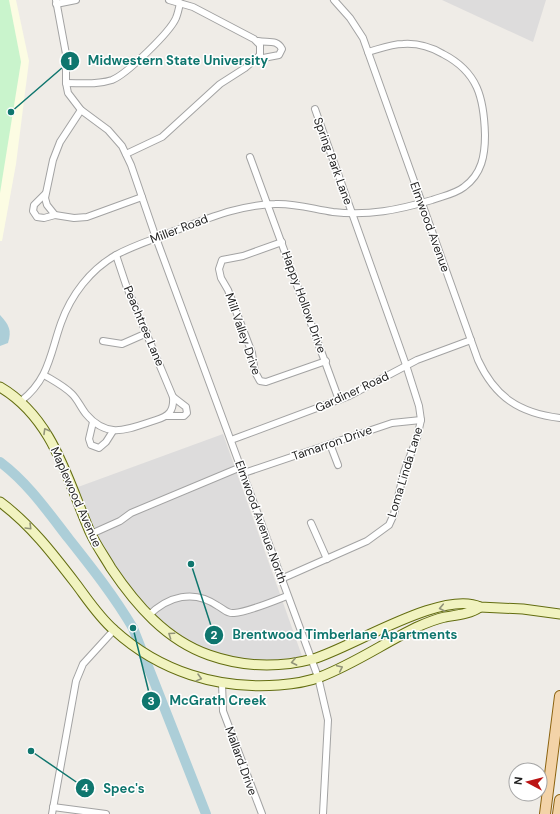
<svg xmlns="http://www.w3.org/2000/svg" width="560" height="814" font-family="'DM Sans',sans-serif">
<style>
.residential{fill:#dddcdc}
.education{fill:#fcfce3}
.park{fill:#c9f4cc}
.water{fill:#acced8}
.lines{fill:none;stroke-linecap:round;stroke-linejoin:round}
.river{stroke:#acced8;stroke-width:10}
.street-casing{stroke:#a3a3a3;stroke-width:8}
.secondary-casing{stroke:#636d10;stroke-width:11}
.primary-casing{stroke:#8c630f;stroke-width:12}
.street{stroke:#fff;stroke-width:6}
.secondary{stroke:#f1f3c0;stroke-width:9}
.primary{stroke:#f3d3a8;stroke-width:10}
.oneway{stroke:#929478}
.labels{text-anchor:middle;stroke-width:3;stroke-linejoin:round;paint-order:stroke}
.street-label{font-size:12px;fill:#1f1f1f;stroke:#fff}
.leader{fill:none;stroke:#0f766e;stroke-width:1.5}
.callout-dot{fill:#0f766e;stroke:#fff;stroke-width:1.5}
.mark-label{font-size:12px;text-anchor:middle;font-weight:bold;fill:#fff}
.callout-label{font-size:13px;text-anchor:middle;font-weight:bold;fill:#0f766e;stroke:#fff;stroke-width:3;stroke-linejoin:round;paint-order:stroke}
</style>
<rect width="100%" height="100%" fill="#efece7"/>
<g class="residential">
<path d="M442,0h104l-13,42z"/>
<path d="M223,434l79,222 -40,6 -40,-5 -37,-16 -31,-25 -26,-27 -31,-51 -19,-51z"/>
</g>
<path class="education" d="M0,0h16l13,61 -13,103 -14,77h-2z"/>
<path class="park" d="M0,0h9l12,62 -21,131z"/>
<path class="water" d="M0,315c9,10 12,15 8,28l-8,3z"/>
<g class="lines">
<path class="river" d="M0,462c28,21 48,50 69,77 23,29 45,57 64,89l73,186"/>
<g class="street-casing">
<g id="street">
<path d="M56,0l10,54v29l2,10 13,17 27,20 14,16 9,19 25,73 162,439 10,43 -5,94"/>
<path d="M334,0l16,18 13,20 115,322c17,37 41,53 82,58"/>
<path d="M56,4l20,-4"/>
<path d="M258,41c10,2 19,-2 24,8l-3,6 -21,4"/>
<path d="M66,83c15,0 31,2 46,-3 15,-6 58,-48 64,-62 2,-5 3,-10 4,-15"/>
<path d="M81,110l-21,32 -7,18 -8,38 2,7 8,10 19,3 13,-1 55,-20"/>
<path d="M126,154l36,-17 58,-53 25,-16 15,-13v-10l-6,-6 -61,-32 -24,-7"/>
<path d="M250,157l89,243"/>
<path d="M45,194l-11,11 -1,6 4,6 7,1 11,-3"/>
<path d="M282,242l-39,14 -21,4 -3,9 2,9 7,12 24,63 3,19 5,9 6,1 60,-21"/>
<path d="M103,341l19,3 25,-11"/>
<path d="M44,375c10,6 20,11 28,19 6,6 9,14 14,20 22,26 42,15 70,6 13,-4 18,-9 17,-23l-47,-112 -10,-30"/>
<path d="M21,401c28,-22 29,-47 40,-78 10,-28 29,-53 55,-68 18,-10 39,-16 58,-24 33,-12 64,-26 101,-27 20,-1 38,5 58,8 36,4 65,-2 99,-12 11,-4 23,-6 32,-13 18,-13 21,-32 21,-52 -1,-37 -7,-63 -42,-81 -12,-7 -26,-11 -40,-10 -12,0 -24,5 -35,8"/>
<path d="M167,416h17l3,-3 -1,-6 -13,-10"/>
<path d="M93,422l-4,17 2,6 8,3 7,-6 7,-11"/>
<path d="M231,440l118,-44 68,-36 54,-20"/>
<path d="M330,444l8,21"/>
<path d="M244,473l148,-50 29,-3"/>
<path d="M311,523l16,36"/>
<path d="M91,534l29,-13 11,-8 110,-46"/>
<path d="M281,579l86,-38 22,-16 5,-11 10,-42 13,-34 4,-18 -2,-14 -13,-41 -91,-256"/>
<path d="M148,616c20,-20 46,-27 70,-10 6,3 9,8 16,7 14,-1 40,-12 53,-17"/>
<path d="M222,683l1,28 39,103"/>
<path d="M53,807l53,7"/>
<path d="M52,814l24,-133 7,-17 31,-34"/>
</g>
</g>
<g class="secondary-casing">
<g id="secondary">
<path d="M0,387c53,31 67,92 90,145 6,13 14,24 21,36 25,37 55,72 98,87 34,12 69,13 104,4 38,-11 130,-70 167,-52l43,2 37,5"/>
<path d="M0,502c30,22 53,52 76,82 12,16 23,33 38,46 45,41 104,60 165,55 13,-1 28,-3 41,-8 34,-13 64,-34 97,-50 9,-4 19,-8 28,-10 12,-2 25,-3 35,-10"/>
</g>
</g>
<g class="primary-casing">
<g id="primary">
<path d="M545,814l15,-118"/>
<path d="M558,814l2,-14"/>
</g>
</g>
<use href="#street" class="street"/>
<use href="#secondary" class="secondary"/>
<use href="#primary" class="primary"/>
</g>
<defs><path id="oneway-chevron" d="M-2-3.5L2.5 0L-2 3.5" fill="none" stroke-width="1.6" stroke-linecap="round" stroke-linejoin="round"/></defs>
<g class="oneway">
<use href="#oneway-chevron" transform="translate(46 431) rotate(-120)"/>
<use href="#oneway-chevron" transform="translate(29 527) rotate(45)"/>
<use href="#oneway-chevron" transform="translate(442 608) rotate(168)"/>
<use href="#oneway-chevron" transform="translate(171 635) rotate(-145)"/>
<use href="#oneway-chevron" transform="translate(294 662) rotate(169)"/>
<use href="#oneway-chevron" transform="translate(340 668) rotate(-25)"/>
<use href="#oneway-chevron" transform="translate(199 678) rotate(15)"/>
</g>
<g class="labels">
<g class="street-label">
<text transform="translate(333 161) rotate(70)" y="4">Spring Park Lane</text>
<text transform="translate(430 227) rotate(70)" y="4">Elmwood Avenue</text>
<text transform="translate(179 229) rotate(-21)" y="4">Miller Road</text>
<text transform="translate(304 302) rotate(70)" y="4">Happy Hollow Drive</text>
<text transform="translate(144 326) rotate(67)" y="4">Peachtree Lane</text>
<text transform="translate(243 334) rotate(71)" y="4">Mill Valley Drive</text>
<text transform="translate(352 392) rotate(-25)" y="4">Gardiner Road</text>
<text transform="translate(332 443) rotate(-19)" y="4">Tamarron Drive</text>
<text transform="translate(405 472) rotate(-73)" y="4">Loma Linda Lane</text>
<text transform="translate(76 497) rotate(66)" y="4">Maplewood Avenue</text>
<text transform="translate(261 522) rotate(70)" y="4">Elmwood Avenue North</text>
<text transform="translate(241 761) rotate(70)" y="4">Mallard Drive</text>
</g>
</g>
<path class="leader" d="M11 112L70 61M191 564L214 635M133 628L151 701M31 751L85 788"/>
<g class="callout-dot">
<circle cx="11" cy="112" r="4"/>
<circle cx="191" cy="564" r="4"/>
<circle cx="133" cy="628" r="4"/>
<circle cx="31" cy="751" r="4"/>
<circle cx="70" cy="61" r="10"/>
<circle cx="214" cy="635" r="10"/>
<circle cx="151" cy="701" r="10"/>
<circle cx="85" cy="788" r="10"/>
</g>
<g class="mark-label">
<text x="70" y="65">1</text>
<text x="214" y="639">2</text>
<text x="151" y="705">3</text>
<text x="85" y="792">4</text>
</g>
<g class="callout-label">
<text x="178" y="65">Midwestern State University</text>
<text x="345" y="639">Brentwood Timberlane Apartments</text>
<text x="218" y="705">McGrath Creek</text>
<text x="124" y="793">Spec's</text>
</g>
<g transform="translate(528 782) rotate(277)"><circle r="19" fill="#ffffff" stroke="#a5a5a5"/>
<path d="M0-3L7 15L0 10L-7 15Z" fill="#bb1414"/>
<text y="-6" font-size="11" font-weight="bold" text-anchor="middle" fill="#1f1f1f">N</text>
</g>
</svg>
